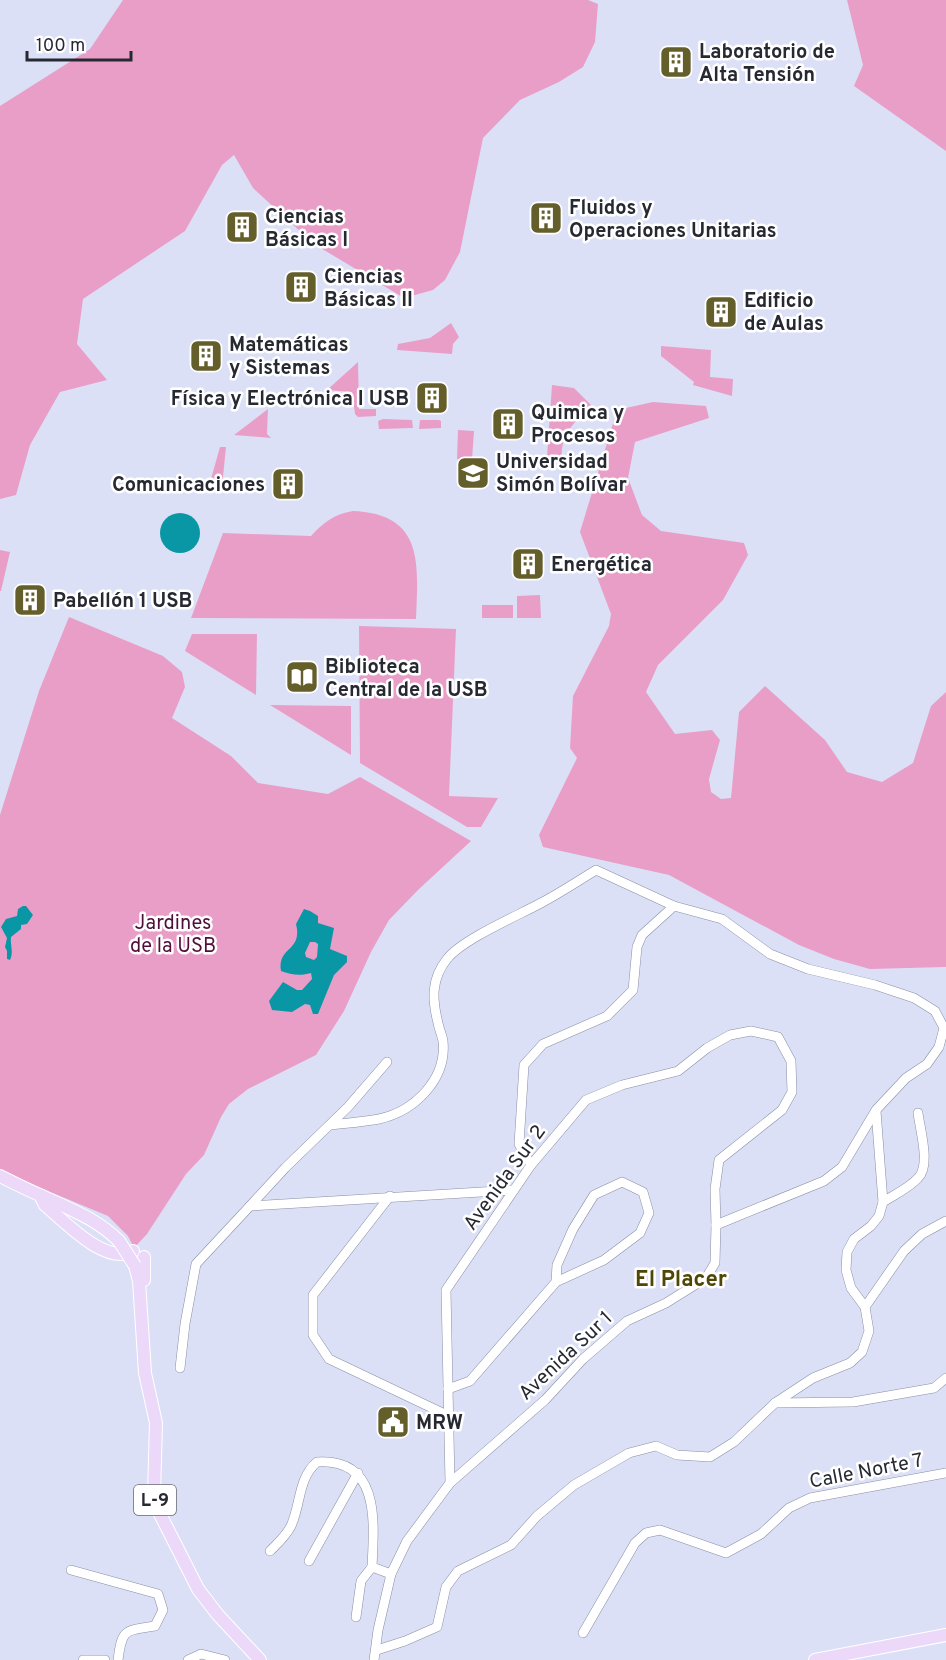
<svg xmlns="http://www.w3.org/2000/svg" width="946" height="1660" font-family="Overpass,sans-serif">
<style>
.green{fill:#e99ec8}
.water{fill:#0a97a5;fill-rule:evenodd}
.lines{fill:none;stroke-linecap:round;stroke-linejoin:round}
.minor-casing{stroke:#898ea4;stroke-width:10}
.major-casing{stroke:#fff;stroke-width:14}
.minor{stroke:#fff;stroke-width:9}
.major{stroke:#ecd9fa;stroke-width:12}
.major-bridge-casing{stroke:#fff;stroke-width:14;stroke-linecap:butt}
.major-bridge{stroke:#ecd9fa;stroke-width:12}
.labels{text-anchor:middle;stroke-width:5;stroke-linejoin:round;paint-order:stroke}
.shield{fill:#fff;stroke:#686970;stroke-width:1.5}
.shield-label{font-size:18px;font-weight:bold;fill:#272932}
.poi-label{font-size:20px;font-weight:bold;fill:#272932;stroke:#fff;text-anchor:start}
.park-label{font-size:20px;fill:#500f3b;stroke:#fff}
.street-label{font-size:20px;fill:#272932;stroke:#fff}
.quarter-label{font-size:22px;font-weight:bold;fill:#4e4705;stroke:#fff}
</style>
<rect width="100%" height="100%" fill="#dbe0f7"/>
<g class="green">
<path d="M123,0h465l10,4 -3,38 -12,25 -24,15 -39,18 -37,38 -23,114 -15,28 -12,10 -29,8 -90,-54 -61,-56 -19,-33 -12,10 -37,66 -102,68 -6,45 30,36 -47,12 -30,53 -14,50 -16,4v-393l90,-57z"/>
<path d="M847,0h99v151l-92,-65 9,-21z"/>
<path d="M451,323l8,14 -6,7 -1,10 -55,-4 1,-6 32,-6z"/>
<path d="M661,346l50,4 -1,27 23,2 -1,17 -39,-11 1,-3 -33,-26z"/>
<path d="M358,362l1,47h17v7l-18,1 -3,-3 -3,-22 -25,-2z"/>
<path d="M552,385l22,3 17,17c-15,16 -31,29 -29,53l-15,-1z"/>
<path d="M653,402l53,4 3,12 -74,24 -7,36 14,37 19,16 83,12 4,12 -25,45 -65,65 -12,27 29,42 37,-4 8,10 -11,39 2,13 10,7 10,-1 8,-86 26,-26 60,54 22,32 35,10 31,-19 18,-57 15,-14v275l-76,2 -36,-10 -35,-14 -130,-70 -126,-28 -4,-12 38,-77 -7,-10 3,-52 36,-70 2,-12 -31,-82 37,-122z"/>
<path d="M268,409l-1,25 4,4 -37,-3z"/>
<path d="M383,419l29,1 1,8 -34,1 -1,-8z"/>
<path d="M420,420h19l2,1v7l-22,1z"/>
<path d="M458,430l16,1 -2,29 -15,-1z"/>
<path d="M220,447h6l-4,40 -13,-1z"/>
<path d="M353,511c72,3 65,54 63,108l-225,-1 32,-85 88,3c12,-13 23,-22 42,-25z"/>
<path d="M0,550l10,2 -9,39h-1z"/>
<path d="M540,595l1,23h-24v-22z"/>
<rect x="482" y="605" width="31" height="13"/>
<path d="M69,617l94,39 19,16 3,15 -13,31 59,38 27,27 70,11 32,-17 111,64 -53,49 -29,30 -18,32 -27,59 -28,44 -68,34 -19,15 -8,13 -17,38 -18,19 -39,60 -13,14 -6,-12 -20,-20 -108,-45v-356l39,-124z"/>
<path d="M359,626l97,3 -7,167 49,2 -17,29h-14l-107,-64z"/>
<path d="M192,634h65l-1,61 -71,-44z"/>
<path d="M270,705l81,1v49z"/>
</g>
<g class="water">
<circle cx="180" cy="533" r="20"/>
<path d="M23,906h3l7,9 -6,9 -6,1v4l-10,8c-1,9 3,15 -1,23l-3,-1v-8l-2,-4 2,-9 -6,-11 5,-8 11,-3 1,-7z"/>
<path d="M304,909l6,2 8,5v7l16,5 -4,21 17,7v6l-13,13 -16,39h-5l-3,-9 -5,-1 -13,8 -20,-2 -3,-9 14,-19 14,8h5l10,-11 -1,-6c-10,3 -20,2 -30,-2 -4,-25 22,-19 15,-47zM310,942h5l3,2 -1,13 -3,3 -8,-3 -1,-4z"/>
</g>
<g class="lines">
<g class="minor-casing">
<g id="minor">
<path d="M330,1125c16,-2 33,-3 49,-6 36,-8 68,-40 64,-78 -1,-6 -4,-12 -5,-18 -6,-24 -7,-44 9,-64 16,-20 70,-43 94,-56 19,-10 37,-22 55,-33l78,36"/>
<path d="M531,1165l-12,-21 5,-79 19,-21 64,-28 26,-26 4,-43 5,-12 32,-29 48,13 48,35 38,15 67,16 39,13 21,13 9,17 -5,19 -12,17 -21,14 -30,32 -34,57 -18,14 -108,44"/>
<path d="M390,1196l-77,99v40l16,24 120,57"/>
<path d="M883,1202c11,-7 26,-14 35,-24 13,-12 2,-48 0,-65"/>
<path d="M250,1206l35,-38 63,-61 39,-45"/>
<path d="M865,1307l39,-56 18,-17 24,-13"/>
<path d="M180,1368l5,-44 11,-60 54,-58 264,-16"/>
<path d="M448,1389l22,-8 86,-99 48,-22 36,-27 9,-20 -6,-21 -21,-10 -28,13 -21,34 -16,36 -1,17"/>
<path d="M775,1403l78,-1 81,-14 12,-10"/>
<path d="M270,1551c8,-8 16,-15 21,-25 10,-22 7,-48 26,-64 64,-4 57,61 55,105l19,7"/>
<path d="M309,1561l49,-88"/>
<path d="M71,1570l87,24 5,16 -8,16c-30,5 -33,2 -37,34"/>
<path d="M356,1617l5,-36 11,-14"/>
<path d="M583,1633l52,-90 11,-10 14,-3 66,23 35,-19 28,-26 21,-10 136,-25"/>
<path d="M377,1650l28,-9 32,-14 9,-40 12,-16 53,-26 26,-29 37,-31 55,-32 27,-7 21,9 33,2 24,-15 41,-39 38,-25 37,-15 12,-11 7,-21 -4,-24 -14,-19 -5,-18 1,-18 7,-13 17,-13 8,-10 4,-14 -7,-91"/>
<path d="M83,1660h22"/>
<path d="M188,1660l13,-6 24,6"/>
<path d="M374,1660l4,-30 13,-56 16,-33 43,-58 95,-83 38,-41 44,-38 39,-18 40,-25 9,-15 1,-38 -1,-36 4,-29 63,-50 10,-18 -1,-31 -13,-24 -27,-6 -21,4 -23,13 -29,23 -56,14 -36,15 -55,65 -85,125 4,193"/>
</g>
</g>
<g class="major-casing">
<g id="major">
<path d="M0,1176c14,7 28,14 42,20 28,13 55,23 77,45"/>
<path d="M41,1197l4,8c20,17 61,61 88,46"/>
<path d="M144,1257v23"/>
<path d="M135,1266l4,15 6,92 11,50 -2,72 3,13 41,81 20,26 42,45"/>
<path d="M815,1660l131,-25"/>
</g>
</g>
<use href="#minor" class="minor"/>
<use href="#major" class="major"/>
<g class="major-bridge-casing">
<path id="major-bridge" d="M119,1241l16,25"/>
</g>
<use href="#major-bridge" class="major-bridge"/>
</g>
<defs>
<g id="building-square" transform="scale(1.725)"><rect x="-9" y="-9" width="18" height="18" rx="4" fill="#645e2b" stroke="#fff"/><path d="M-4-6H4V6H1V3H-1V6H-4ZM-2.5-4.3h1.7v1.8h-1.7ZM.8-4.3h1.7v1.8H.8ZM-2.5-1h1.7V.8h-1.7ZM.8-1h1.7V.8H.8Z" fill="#fff"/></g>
<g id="university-square" transform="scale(1.725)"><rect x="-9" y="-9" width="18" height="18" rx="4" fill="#645e2b" stroke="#fff"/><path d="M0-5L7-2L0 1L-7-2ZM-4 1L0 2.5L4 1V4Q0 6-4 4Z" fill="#fff"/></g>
<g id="library-square" transform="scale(1.725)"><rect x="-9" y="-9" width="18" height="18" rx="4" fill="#645e2b" stroke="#fff"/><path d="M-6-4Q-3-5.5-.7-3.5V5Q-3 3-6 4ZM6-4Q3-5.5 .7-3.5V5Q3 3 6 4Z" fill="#fff"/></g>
<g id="civic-square" transform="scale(1.725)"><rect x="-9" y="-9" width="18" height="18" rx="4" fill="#645e2b" stroke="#fff"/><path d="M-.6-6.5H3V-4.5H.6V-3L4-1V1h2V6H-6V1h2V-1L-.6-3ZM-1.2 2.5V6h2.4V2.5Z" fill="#fff"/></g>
</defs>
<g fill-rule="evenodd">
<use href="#building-square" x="676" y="62"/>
<use href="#building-square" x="546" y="218"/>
<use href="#building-square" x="242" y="227"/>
<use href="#building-square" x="301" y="287"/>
<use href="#building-square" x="721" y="312"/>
<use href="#building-square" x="206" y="356"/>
<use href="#building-square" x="432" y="398"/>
<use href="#building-square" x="508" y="424"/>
<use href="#university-square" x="473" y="473"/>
<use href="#building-square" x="288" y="484"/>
<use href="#building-square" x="528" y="564"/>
<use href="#building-square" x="30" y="600"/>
<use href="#library-square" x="302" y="677"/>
<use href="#civic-square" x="393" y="1422"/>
</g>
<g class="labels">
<rect class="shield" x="134" y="1485" width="42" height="30" rx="4.5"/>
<g class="shield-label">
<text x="155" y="1506">L-9</text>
</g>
<g class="poi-label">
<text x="699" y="58">Laboratorio de<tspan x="699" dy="23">Alta Tensión</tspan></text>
<text x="569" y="214">Fluidos y<tspan x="569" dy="23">Operaciones Unitarias</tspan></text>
<text x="265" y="223">Ciencias<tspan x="265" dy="23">Básicas I</tspan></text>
<text x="324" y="283">Ciencias<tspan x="324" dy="23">Básicas II</tspan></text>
<text x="744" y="307">Edificio<tspan x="744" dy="23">de Aulas</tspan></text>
<text x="229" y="351">Matemáticas<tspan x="229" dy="23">y Sistemas</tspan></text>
<text x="409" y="405" text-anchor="end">Física y Electrónica I USB</text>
<text x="531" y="419">Quimica y<tspan x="531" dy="23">Procesos</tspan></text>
<text x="496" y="468">Universidad<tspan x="496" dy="23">Simón Bolívar</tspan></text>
<text x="265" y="491" text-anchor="end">Comunicaciones</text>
<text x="551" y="571">Energética</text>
<text x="53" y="607">Pabellón 1 USB</text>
<text x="325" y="673">Biblioteca<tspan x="325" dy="23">Central de la USB</tspan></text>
<text x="416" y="1429">MRW</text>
</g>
<g class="park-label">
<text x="173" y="929">Jardines<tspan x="173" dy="23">de la USB</tspan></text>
</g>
<g class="street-label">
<text transform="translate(504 1177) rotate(-54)" y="7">Avenida Sur 2</text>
<text transform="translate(565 1355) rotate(-43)" y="7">Avenida Sur 1</text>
<text transform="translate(866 1470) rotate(-11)" y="7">Calle Norte 7</text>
</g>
<g class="quarter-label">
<text x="681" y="1286">El Placer</text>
</g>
</g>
<path d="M27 51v9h104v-9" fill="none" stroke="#272932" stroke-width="3"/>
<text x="36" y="51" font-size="18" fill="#272932" stroke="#ffffff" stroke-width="4.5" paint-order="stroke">100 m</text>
</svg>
